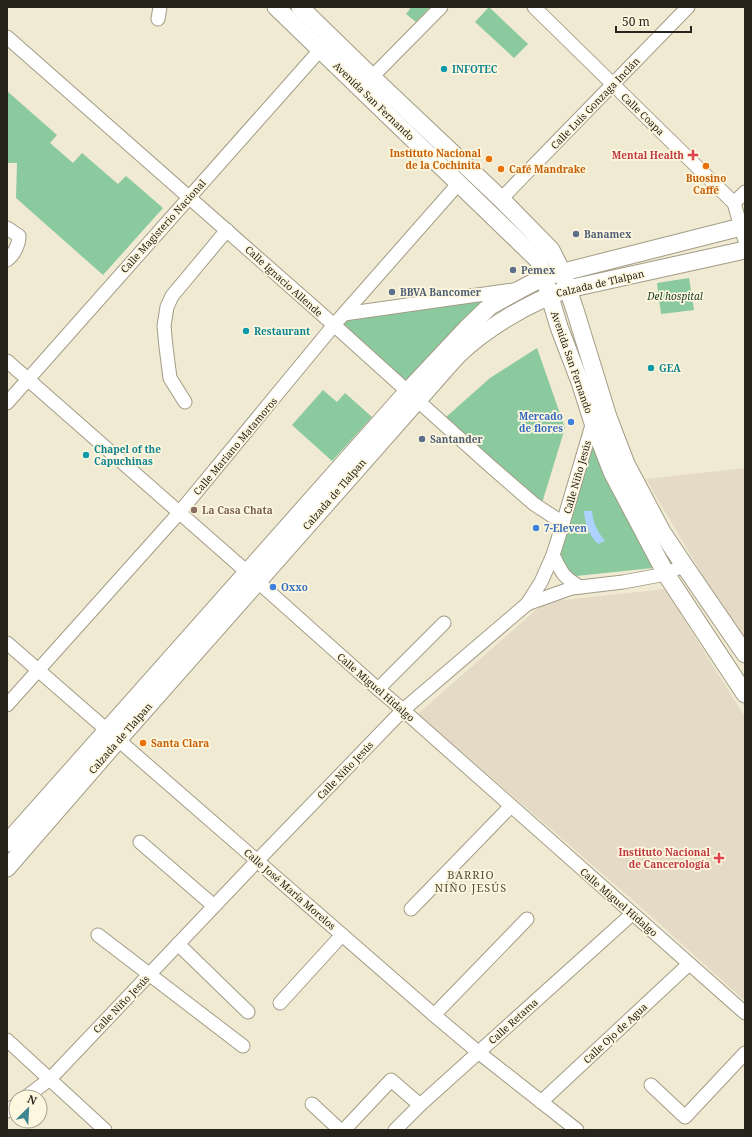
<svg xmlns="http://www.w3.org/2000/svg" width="752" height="1137" font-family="'Noto Serif',serif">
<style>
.medical{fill:#e5dac6}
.green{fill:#8aca9e}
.water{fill:#aed2ff}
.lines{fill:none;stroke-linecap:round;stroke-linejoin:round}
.minor-casing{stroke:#a39c86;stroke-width:15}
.major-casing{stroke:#a39c86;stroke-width:19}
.minor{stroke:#fff;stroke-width:13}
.major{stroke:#fff;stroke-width:17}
.culture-dot{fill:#0f9aa8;stroke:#fef7df;stroke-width:1.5}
.health-dot{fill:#e0444e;stroke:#fef7df;stroke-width:1.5}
.food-dot{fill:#e8710a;stroke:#fef7df;stroke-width:1.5}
.service-dot{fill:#5c6f8a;stroke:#fef7df;stroke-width:1.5}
.shop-dot{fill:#3f7fe0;stroke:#fef7df;stroke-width:1.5}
.education-dot{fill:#8d6e63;stroke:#fef7df;stroke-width:1.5}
.labels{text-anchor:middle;stroke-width:3.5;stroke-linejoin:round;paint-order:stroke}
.culture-label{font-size:10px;font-weight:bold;fill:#0d838f;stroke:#fef7df;text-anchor:start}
.street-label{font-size:10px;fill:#27241b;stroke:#fef7df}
.food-label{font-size:10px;font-weight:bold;fill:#c56008;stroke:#fef7df;text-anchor:start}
.health-label{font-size:10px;font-weight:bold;fill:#be3a42;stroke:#fef7df;text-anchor:end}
.service-label{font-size:10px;font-weight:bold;fill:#4e5e75;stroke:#fef7df;text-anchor:start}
.park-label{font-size:10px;font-style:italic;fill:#143a23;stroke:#fef7df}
.shop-label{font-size:10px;font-weight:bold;fill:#366cbe;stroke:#fef7df;text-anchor:start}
.education-label{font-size:10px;font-weight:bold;fill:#785e54;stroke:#fef7df;text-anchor:start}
.neighbourhood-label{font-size:11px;letter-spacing:1px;fill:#554f3b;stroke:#fef7df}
</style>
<rect width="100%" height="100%" fill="#f1ead2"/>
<g class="medical">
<path d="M745,468v178h-1l-98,-167z"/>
<path d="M665,589l80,128v284l-103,-93 -224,-194 127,-112z"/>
</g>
<g class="green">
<path d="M409,7h21l-14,15 -10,-8 4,-5z"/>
<path d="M489,7l39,37 -14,14 -39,-36z"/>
<path d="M7,91l50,44 -7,8 23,20 9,-10 36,31 8,-8 37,32 -60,67 -87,-77 1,-35h-10z"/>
<path d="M689,278l5,32 -33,4 -4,-31z"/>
<path d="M491,298l-83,89 -65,-63 5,-5z"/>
<path d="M537,348l28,80 -23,75 -97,-85 45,-40z"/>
<path d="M323,390l14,12 8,-9 27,24 -40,44 -40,-36z"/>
<path d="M591,444l62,124 -77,8 -16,-14 2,-20z"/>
</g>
<path class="water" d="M584,511h8c1,12 5,20 13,30l-7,3c-9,-9 -13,-20 -14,-33z"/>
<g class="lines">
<g class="minor-casing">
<g id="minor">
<path d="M534,7l200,196 11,38"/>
<path d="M158,19l2,-12"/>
<path d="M7,37l327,288 154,139 46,40 29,19"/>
<path d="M366,83l75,-76"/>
<path d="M501,199l187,-192"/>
<path d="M734,203l11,-11"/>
<path d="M7,228l12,8c0,8 -5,19 -12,24"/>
<path d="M344,314l169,-24"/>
<path d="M7,361l240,211 131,117 25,21 342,303"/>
<path d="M185,402l-15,-24 -4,-31 -2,-21 3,-19 5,-11 55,-66"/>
<path d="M7,403l313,-353"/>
<path d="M553,555c9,18 9,21 27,32"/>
<path d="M527,604l45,-16 51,-6 43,-8 18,-9"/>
<path d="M7,643l427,372 44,37 99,78"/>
<path d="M378,689l66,-66"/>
<path d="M7,705l172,-192 155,-188 125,-142"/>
<path d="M140,842l74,64"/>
<path d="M411,909l100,-103"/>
<path d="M98,935l145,111"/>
<path d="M178,944l70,68"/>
<path d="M280,1003l62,-68"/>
<path d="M434,1015l93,-96"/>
<path d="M7,1040l98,90"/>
<path d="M651,1085l34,32 60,-64"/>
<path d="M26,1097l24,-18 207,-218 146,-151 124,-106 14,-22 12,-27 10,-32 29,-98 1,-2 2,-1"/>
<path d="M541,1102l148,-138"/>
<path d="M312,1104l28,26"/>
<path d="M7,1111l9,-6"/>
<path d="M344,1130l47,-50 29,25"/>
<path d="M395,1130l25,-25 212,-191"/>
</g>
</g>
<g class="major-casing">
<g id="major">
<path d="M276,7l262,253 6,17 15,50 21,55 13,41 19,49 54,102 79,120"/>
<path d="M300,7l72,70 129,122 50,51 11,22 13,38 33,107 18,47 36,68 22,33 61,89"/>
<path d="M7,843l400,-451 60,-64 23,-22 29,-16 25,-13 201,-51"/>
<path d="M7,868l111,-128 299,-339c14,-15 27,-31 41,-46 29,-28 72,-53 110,-66l177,-39"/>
</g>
</g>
<use href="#minor" class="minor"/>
<use href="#major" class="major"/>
</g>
<g class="culture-dot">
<circle cx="444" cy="69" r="4"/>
<circle cx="246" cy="331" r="4"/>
<circle cx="651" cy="368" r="4"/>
<circle cx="86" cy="455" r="4"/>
</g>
<g class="health-dot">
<path d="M691 149h4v4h4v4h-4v4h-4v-4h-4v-4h4z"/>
<path d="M717 852h4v4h4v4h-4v4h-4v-4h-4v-4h4z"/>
</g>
<g class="food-dot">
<circle cx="489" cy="159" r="4"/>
<circle cx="706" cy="166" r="4"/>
<circle cx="501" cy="169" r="4"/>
<circle cx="143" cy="743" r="4"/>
</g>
<g class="service-dot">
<circle cx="576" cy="234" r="4"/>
<circle cx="513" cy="270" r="4"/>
<circle cx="392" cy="292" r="4"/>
<circle cx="422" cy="439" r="4"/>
</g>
<g class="shop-dot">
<circle cx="571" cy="422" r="4"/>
<circle cx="536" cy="528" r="4"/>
<circle cx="273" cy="587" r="4"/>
</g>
<circle class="education-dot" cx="194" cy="510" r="4"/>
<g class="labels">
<g class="culture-label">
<text x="452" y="73">INFOTEC</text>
<text x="254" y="335">Restaurant</text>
<text x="659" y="372">GEA</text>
<text x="94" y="453">Chapel of the<tspan x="94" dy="12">Capuchinas</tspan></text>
</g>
<g class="street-label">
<text transform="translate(374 101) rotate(44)" y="4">Avenida San Fernando</text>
<text transform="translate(595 103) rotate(-46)" y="4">Calle Luis Gonzaga Inclán</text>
<text transform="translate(643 114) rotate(44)" y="4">Calle Coapa</text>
<text transform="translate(163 226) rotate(-48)" y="4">Calle Magisterio Nacional</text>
<text transform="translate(284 281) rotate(42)" y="4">Calle Ignacio Allende</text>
<text transform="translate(600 283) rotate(-13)" y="4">Calzada de Tlalpan</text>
<text transform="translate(572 362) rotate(71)" y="4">Avenida San Fernando</text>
<text transform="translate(235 446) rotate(-50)" y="4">Calle Mariano Matamoros</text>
<text transform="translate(577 477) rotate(-74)" y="4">Calle Niño Jesús</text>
<text transform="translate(334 494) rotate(-49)" y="4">Calzada de Tlalpan</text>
<text transform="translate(376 687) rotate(41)" y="4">Calle Miguel Hidalgo</text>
<text transform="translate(120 738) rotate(-49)" y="4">Calzada de Tlalpan</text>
<text transform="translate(345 770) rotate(-46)" y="4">Calle Niño Jesús</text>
<text transform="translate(290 889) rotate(41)" y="4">Calle José María Morelos</text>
<text transform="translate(619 902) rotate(41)" y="4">Calle Miguel Hidalgo</text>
<text transform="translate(121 1004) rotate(-46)" y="4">Calle Niño Jesús</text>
<text transform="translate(513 1021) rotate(-42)" y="4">Calle Retama</text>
<text transform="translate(615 1033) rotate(-43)" y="4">Calle Ojo de Agua</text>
</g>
<g class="food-label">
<text x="481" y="157" text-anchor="end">Instituto Nacional<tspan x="481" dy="12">de la Cochinita</tspan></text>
<text x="509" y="173">Café Mandrake</text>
<text x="706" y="182" text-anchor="middle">Buosino<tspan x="706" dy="12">Caffé</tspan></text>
<text x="151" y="747">Santa Clara</text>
</g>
<g class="health-label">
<text x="684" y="159">Mental Health</text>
<text x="710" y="856">Instituto Nacional<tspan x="710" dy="12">de Cancerología</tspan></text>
</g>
<g class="service-label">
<text x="584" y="238">Banamex</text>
<text x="521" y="274">Pemex</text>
<text x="400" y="296">BBVA Bancomer</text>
<text x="430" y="443">Santander</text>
</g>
<g class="park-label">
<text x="675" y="300">Del hospital</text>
</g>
<g class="shop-label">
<text x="563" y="420" text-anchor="end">Mercado<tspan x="563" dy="12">de flores</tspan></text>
<text x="544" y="532">7-Eleven</text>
<text x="281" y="591">Oxxo</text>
</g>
<g class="education-label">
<text x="202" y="514">La Casa Chata</text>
</g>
<g class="neighbourhood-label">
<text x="471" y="879">BARRIO<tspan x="471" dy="13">NIÑO JESÚS</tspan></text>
</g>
</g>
<rect width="752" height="1137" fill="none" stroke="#27241b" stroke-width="16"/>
<g transform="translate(28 1109) rotate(24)"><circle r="19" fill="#fef7df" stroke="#a8a391"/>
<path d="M0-3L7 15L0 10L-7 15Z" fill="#3f8590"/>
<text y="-6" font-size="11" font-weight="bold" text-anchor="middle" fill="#27241b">N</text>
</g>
<path d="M616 26v6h75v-6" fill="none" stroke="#27241b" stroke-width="2"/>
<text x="622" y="26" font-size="12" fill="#27241b" stroke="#fef7df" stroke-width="3" paint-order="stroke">50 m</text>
</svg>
